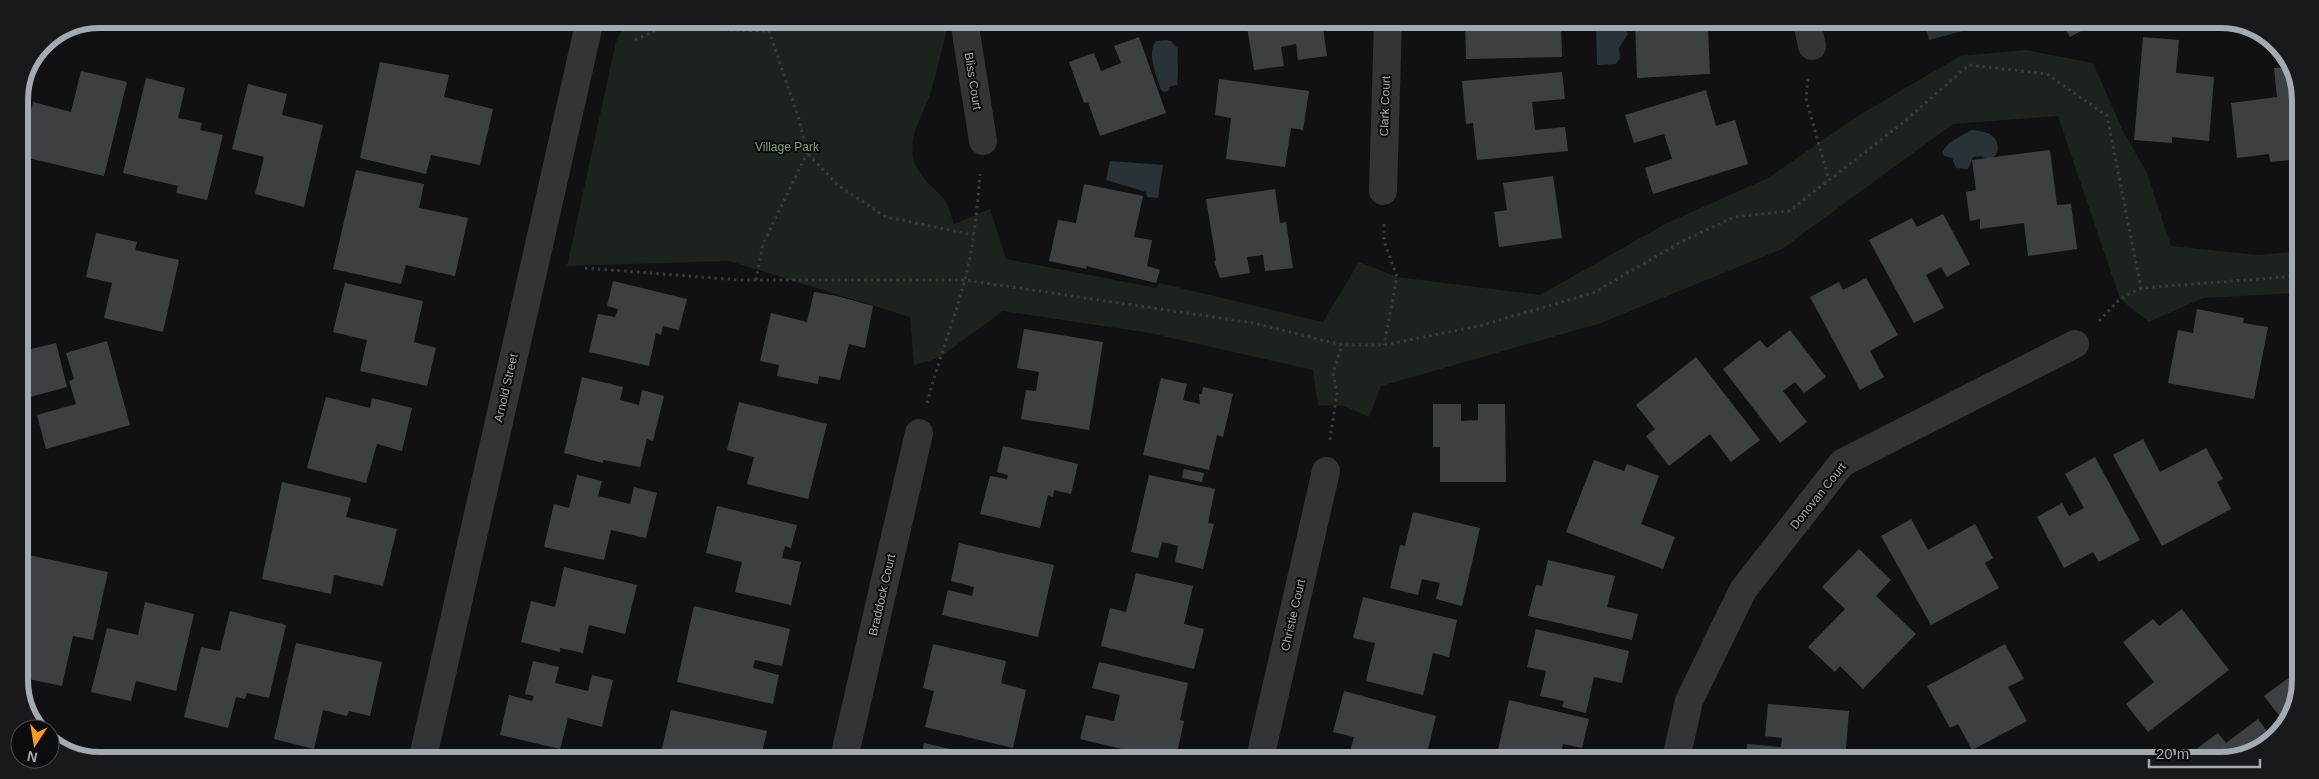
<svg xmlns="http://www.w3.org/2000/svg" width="2319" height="779" font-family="Arial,sans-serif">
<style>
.green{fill:#1c231c}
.water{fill:#283237}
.building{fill:#3d4043}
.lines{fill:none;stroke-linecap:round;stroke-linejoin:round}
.path{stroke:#383b3f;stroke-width:3;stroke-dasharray:2.5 4;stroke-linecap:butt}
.street{stroke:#323438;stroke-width:28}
.labels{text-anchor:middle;stroke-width:4;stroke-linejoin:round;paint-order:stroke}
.street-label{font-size:12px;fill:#a2aab4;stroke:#0c0c0e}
.park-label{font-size:12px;fill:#7ba079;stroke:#0c0c0e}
.rim{fill:none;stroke:#a2aab4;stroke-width:6}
</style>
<rect width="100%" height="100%" fill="#111113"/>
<path class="green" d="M627,20h322c-6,24 -11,48 -18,71 -6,22 -26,47 -16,73 6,14 19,24 29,35 5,7 7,17 10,25l36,-15 16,50 151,29 2,-5 164,39 36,-60 38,15 143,18 125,-71 103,-46 93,-64 99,-58 66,-6 67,13 30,68 24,42 24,73 88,9 40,-4v42l-96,5 -54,24 -29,-23 -62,-183 -105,8 -171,125 -181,74 -220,63 -12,31 -25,-11 -26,-1 -5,-35 -163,-37 -147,-22 -64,47 -25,7 -4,-48 -181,-56 -162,5 49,-224z"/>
<g class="water">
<path d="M1596,22h28l-1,2 5,10 -9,14 1,10 -4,6 -19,1z"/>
<path d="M1924,22h56l1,4 -52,14z"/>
<path d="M1166,40l5,1 7,8c-1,12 1,24 -1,36l-8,2 -1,4 -4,1 -3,-2c-4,-14 -15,-36 -5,-49z"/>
<path d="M1971,130c7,1 15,1 20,5 10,7 9,22 -3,25l-7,-4 -8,1 -4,10 -2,2 -11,-1 -4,-10 -8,-2 -2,-4 7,-9z"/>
<path d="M1110,161l53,4 -5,33 -11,-1 -1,-5 -40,-12z"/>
</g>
<g class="building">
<path d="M1053,21h58v1l-57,6z"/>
<path d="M1246,21h76l5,35 -29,4 -2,-16 -15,3 3,19 -30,4z"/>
<path d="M1465,21l96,1 1,35 -96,2z"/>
<path d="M1635,22h67v7h6l2,45 -73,4z"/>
<path d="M2062,23h34l-26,14z"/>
<path d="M1139,37l27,76 -66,23 -12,-34 -4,1 -15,-41 25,-9 7,18 20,-8 -7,-17z"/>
<path d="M2143,37l36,3 -3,33 38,4 -5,64 -37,-4v6l-38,-3z"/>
<path d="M380,62l69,13 -5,22 49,12 -13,56 -49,-10 -5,19 -66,-16z"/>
<path d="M2290,67l10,27v65l-30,3 -1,-8 -32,4 -6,-55 46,-6 -3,-29z"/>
<path d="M81,71l46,11 -23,94 -84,-20 13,-54 38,10z"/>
<path d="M1562,72l3,27 -33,3 3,28 30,-3 3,24 -91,9 -4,-37 -7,1 -4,-43z"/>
<path d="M146,78l39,10 -7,30 24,5 -2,7 23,5 -16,65 -31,-7 2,-7 -55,-13z"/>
<path d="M1219,79l90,12 -6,39 -12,-2 -6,39 -59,-8 5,-41 -16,-3z"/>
<path d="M248,84l39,10 -5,21 41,10 -19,82 -49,-13 9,-37 -32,-8z"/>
<path d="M1706,90l10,36 19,-6 13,44 -95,30 -8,-26 27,-9 -8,-25 -30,9 -9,-28z"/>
<path d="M2050,150l7,55 14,-1 6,45 -49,7 -4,-33 -44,6v-10l-10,2 -4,-29 10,-2 -4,-30z"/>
<path d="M356,170l68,14 -5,24 49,10 -13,58 -49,-11 -5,19 -68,-15z"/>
<path d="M1553,176l9,62 -63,9 -5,-35 13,-2 -4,-27z"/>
<path d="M1084,184l59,12 -9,41 18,3 -5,26 13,4 -4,13 -70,-17 1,3 -38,-8 9,-41 18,3z"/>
<path d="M1275,189l5,34 6,-1 7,46 -28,3 -2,-16 -16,2 3,16 -30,5 -6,-17 2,-1 -10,-61z"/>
<path d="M1943,214l27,50 -23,13 -6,-10 -15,8 18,33 -30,15 -45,-83 43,-22 5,9z"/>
<path d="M96,233l41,9 -2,8 44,10 -16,72 -59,-14 8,-35 -26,-6z"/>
<path d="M1866,278l32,57 -28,16 14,26 -24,13 -50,-93 29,-15 4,8z"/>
<path d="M613,281l74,18 -8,31 -16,-4 -2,9 -5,-2 -7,33 -60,-14 9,-38 17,3 3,-8 -11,-3z"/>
<path d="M345,283l78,18 -9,41 22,6 -9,38 -67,-15 7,-31 -34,-8z"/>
<path d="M814,292l23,4 36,10 -8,42 -16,-4 -9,36 -21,-4 -1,8 -41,-8 2,-11 -19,-4 11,-48 36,9z"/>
<path d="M2197,309l47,9 -1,5 25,4 -14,72 -86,-16 10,-53 15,3z"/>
<path d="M1024,329l79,13 -14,88 -68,-11 5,-29 10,1 3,-19 -22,-4z"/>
<path d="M1790,330l36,47 -22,16 -9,-11 -12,9 24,31 -27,21 -57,-74 37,-29 7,8z"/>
<path d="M107,341l23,84 -84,24 -9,-34 39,-11 -7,-23 5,-2 -8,-26z"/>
<path d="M56,343l11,44 -37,10 -11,-45z"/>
<path d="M1696,357l64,83 -29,22 -21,-28 -41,32 -23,-30 9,-7 -19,-24z"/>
<path d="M582,377l41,10 -3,13 19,5 3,-15 22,6 -11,45 -6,-2 -7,28 -37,-7v3l-39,-10z"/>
<path d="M1161,378l26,6 -4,16 17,4 -1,-10h3l1,-7 30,7 -10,43 -6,-2 -8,35 -66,-15z"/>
<path d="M326,397l44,11 2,-10 40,10 -10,43 -25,-7 -11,39 -59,-15z"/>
<path d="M739,402l88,22 -19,75 -61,-15 7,-27 -27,-7z"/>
<path d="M1433,404h28v17l17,-1v-16h27l1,78h-66v-35h-7z"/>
<path d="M2143,439l17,33 46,-24 17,31 -6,3 14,27 -69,37 -49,-91z"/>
<path d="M1003,446l75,18 -7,30 -17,-4 -1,7 -5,-2 -8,33 -60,-14 10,-38 17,3 1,-4 -11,-3z"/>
<path d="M2095,457l45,83 -41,22 -6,-10 -29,16 -27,-51 25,-14 7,13 15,-8 -19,-34z"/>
<path d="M1594,460l30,11 3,-7 32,12 -18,48 34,13 -12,32 -97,-37z"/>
<path d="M1184,469l20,4 -2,9 -20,-4z"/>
<path d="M577,475l25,6 -4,15 32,8 4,-17 23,6 -11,45 -35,-8 -7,30 -60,-13 10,-43 15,4z"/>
<path d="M1149,475l66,14 -7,34 6,1 -11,45 -28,-7 3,-16 -16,-4 -4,16 -27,-6z"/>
<path d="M282,482l69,16 -5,19 51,12 -14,57 -49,-11 -3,19 -69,-15z"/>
<path d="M717,506l80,19 -6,23 -6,-2 -3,12 19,4 -10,43 -56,-13 7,-30 -36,-9z"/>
<path d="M1413,512l67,16 -18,78 -26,-7 4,-16 -18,-4 -4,16 -28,-7 10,-43 5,1z"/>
<path d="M1911,519l17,31 47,-26 18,34 -8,5 14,25 -68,37 -50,-89z"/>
<path d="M959,543l95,22 -16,72 -96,-22 6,-25 24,6 2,-9 -23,-6z"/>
<path d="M1859,549l32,31 -15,16 40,38 -53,55 -23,-23 -5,6 -27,-25 37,-38 -23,-22z"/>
<path d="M19,553l89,19 -15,68 -20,-4 -11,50 -43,-9z"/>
<path d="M1548,560l67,16 -8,31 31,7 -6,26 -104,-24 8,-31 6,1z"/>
<path d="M564,567l73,18 -12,49 -36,-9 -6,28 -23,-5v4l-39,-10 10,-41 24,6z"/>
<path d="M1136,573l57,13 -9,38 20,5 -10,40 -93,-23 9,-38 16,4z"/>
<path d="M1363,597l94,23 -8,37 -16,-4 -10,42 -57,-14 9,-38 -22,-5z"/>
<path d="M145,602l49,12 -18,77 -40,-10 -5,20 -40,-9 16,-64 31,7z"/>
<path d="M694,606l96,23 -8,37 -27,-6 -2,8 26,7 -6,29 -96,-22z"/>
<path d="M2182,609l47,61 -81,62 -22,-28 28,-22 -31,-40 30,-23 6,7z"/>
<path d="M230,611l56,14 -17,73 -22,-5 -2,6 -9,-2 -8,31 -44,-11 17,-70 19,4z"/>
<path d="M1536,629l93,22 -7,32 -28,-6 -8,36 -24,-6 2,-6 -24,-5 6,-25 -19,-4z"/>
<path d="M296,643l86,19 -12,54 -21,-5 -2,5 -24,-6 -9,39 -40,-10z"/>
<path d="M933,644l73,17 -5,22 25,7 -13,58 -88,-21 9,-36 -11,-3z"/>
<path d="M2005,644l19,35 -16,8 19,34 -55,29 -14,-26 -8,4 -23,-42z"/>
<path d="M533,661l26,6 -4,16 33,8 4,-16 21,5 -11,47 -34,-9 -8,31 -60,-14 9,-40 23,6 2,-5 -9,-2z"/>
<path d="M1099,662l89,21 -8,37 4,1 -8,37h-17l-79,-19 6,-24 28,6 6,-26 -28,-7z"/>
<path d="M2291,676l5,5v24l-12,17 -20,-26z"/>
<path d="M1344,691l92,25 -9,37 -16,-4 -2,10h-61l6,-22 -21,-5z"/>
<path d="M1509,700l80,19 -7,29 -19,-4 -2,11 15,4h-80z"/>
<path d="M1768,704l81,7 -4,49 -99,-1 1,-15 34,3 1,-9 -17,-2z"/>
<path d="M671,710l96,21 -6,26h-101z"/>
<path d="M2258,719l14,19 -4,6 -49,16h-22l-6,-7 27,-20 8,10z"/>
<path d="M924,743l61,14v1h-64z"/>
</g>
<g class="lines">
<g class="path">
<path d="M635,40l26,-12 108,3 30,88 8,34 32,33 47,31 88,18"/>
<path d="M1808,79l-2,20 23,81"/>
<path d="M1384,224v17l13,36 -13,68"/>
<path d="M585,268l155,12h225l289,43 88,22h42l95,-19 114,-33 88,-51 53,-25 55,-6 111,-86 69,-60 78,9 60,42 34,172 158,-12"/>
<path d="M756,280l7,-36 44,-91"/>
<path d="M2099,321l21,-22 21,-11"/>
<path d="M927,403c11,-42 27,-82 38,-124 9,-34 12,-69 15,-105"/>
<path d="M1330,440l7,-47 -4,-20 9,-28"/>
</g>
<g class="street">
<path d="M964,20l19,121"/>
<path d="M1807,22l5,24"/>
<path d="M1383,191l5,-170"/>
<path d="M423,757l167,-737"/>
<path d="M844,758l75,-325"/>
<path d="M1260,758l66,-287"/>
<path d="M1676,759l13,-58 54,-111 99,-127 233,-119"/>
</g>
</g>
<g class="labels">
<g class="street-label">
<text transform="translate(973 81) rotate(81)" y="4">Bliss Court</text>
<text transform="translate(1385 106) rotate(-88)" y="4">Clark Court</text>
<text transform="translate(506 388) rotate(-77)" y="4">Arnold Street</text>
<text transform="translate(1818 496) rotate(-51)" y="4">Donovan Court</text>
<text transform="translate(882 595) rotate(-77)" y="4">Braddock Court</text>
<text transform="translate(1293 615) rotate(-77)" y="4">Christie Court</text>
</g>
<g class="park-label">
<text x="787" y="151">Village Park</text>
</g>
</g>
<path d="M0 0H2319V779H0ZM100 28H2220A72 72 0 0 1 2292 100V680A72 72 0 0 1 2220 752H100A72 72 0 0 1 28 680V100A72 72 0 0 1 100 28Z" fill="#18191b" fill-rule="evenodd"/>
<path class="rim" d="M100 28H2220A72 72 0 0 1 2292 100V680A72 72 0 0 1 2220 752H100A72 72 0 0 1 28 680V100A72 72 0 0 1 100 28Z"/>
<g transform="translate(35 744) rotate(192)"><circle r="24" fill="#0c0c0e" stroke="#484b50"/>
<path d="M0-4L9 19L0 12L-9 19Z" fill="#f59827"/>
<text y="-8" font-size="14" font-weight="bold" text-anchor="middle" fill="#a2aab4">N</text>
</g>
<path d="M2149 759v8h111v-8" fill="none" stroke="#a2aab4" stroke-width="2.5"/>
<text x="2156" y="759" font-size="15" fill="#a2aab4" stroke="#0c0c0e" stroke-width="4" paint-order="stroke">20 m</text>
</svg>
